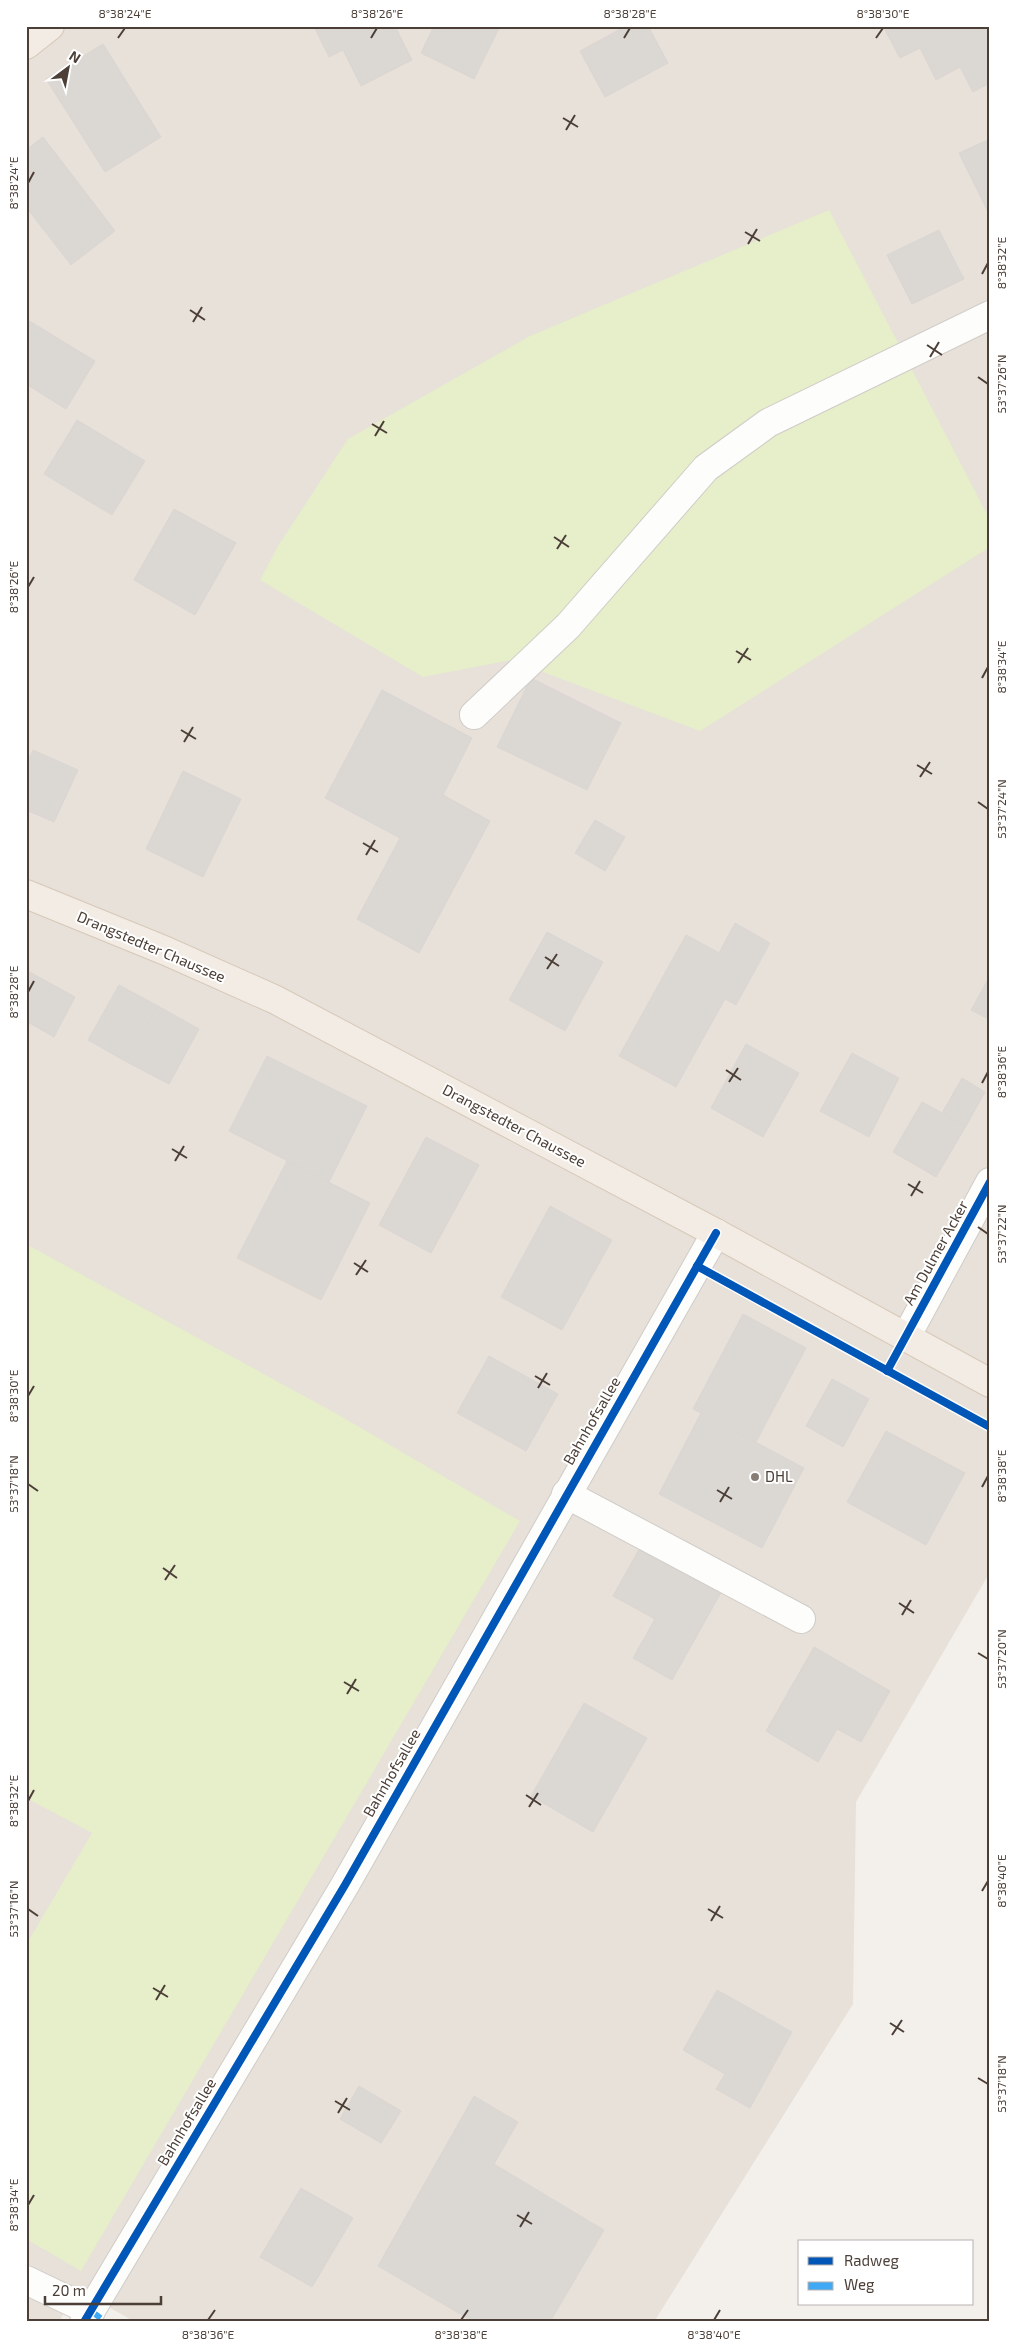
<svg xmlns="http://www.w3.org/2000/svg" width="1016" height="2348" font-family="'Exo 2',sans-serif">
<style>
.residential{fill:#e7e1d9}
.green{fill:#e6eeca}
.building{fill:#dbd7d3;stroke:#dbd6d2}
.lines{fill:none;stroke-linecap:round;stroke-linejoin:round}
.minor-casing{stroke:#d0ccc8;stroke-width:30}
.major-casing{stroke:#d7c8b8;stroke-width:30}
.minor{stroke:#fdfdfc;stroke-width:28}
.major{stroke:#f2ece4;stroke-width:28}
.quiet{stroke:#3fa9f5;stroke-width:6;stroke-dasharray:12 6;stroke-linecap:butt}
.cycleway-casing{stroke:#fff;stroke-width:11}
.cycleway{stroke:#0057b8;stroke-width:8}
.ticks{fill:none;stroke:#4b3f37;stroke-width:2}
.poi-dot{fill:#867d76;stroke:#fff;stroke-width:2}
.labels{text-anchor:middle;stroke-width:4;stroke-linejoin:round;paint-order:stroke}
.street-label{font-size:15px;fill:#4b3f37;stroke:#fff}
.poi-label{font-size:15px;fill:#4b3f37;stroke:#fff;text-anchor:start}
.neatline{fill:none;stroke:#4b3f37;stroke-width:2}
.ticks-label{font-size:12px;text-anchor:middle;fill:#4b3f37}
</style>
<rect width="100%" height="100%" fill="#f3f0ec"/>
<path class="residential" d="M26,26h964v1546l-134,230 -3,202 -199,318h-519l-58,-33 -18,33h-33z"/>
<g class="green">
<path d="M829,210l161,310v27l-290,184 -189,-71 -88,17 -163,-97 18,-34 70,-107 182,-103z"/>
<path d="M26,1244l311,170 183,107 -439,750 -55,-32v-294l66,-112 -66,-35z"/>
</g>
<g class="building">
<path d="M321,26h74l17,34 -51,26 -18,-36 -14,7 -14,-28z"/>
<path d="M434,26h66l-26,53 -53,-26z"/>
<path d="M626,26h22l20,37 -63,34 -25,-46z"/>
<path d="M886,26h103l1,57 -17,9 -13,-25 -24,13 -16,-32 -20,10 -16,-30z"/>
<path d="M103,44l58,93 -56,35 -59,-93z"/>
<path d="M43,137l72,94 -44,34 -45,-58v-57z"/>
<path d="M990,139v77l-31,-63z"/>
<path d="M939,230l25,49 -52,25 -25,-49z"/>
<path d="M26,319l69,42 -29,48 -40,-25z"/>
<path d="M77,420l68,41 -33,54 -68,-41z"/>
<path d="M174,509l62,34 -41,72 -61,-35z"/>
<path d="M531,678l90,45 -34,67 -90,-43z"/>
<path d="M382,690l90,48 -29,57 47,26 -71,132 -62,-34 43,-81 -75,-40z"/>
<path d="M33,750l45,20 -24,52 -28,-12v-45z"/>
<path d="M183,771l58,28 -38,78 -57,-28z"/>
<path d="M595,820l30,17 -20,34 -30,-18z"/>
<path d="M735,923l35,20 -34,62 -11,-6 -49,88 -57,-31 67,-121 33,18z"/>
<path d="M547,932l56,30 -38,69 -56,-31z"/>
<path d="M26,970l49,27 -21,40 -28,-16z"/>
<path d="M990,976v44l-19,-10z"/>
<path d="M119,985l39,21 -31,56 -39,-22z"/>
<path d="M158,1006l41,23 -30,55 -42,-22z"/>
<path d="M746,1044l53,29 -36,64 -52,-29z"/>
<path d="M852,1053l47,25 -30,59 -49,-26z"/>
<path d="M267,1056l100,50 -38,76 -100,-51z"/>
<path d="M962,1078l23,14 -19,34 -24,-13z"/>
<path d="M922,1102l44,24 -30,51 -43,-25z"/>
<path d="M426,1137l53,28 -48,88 -52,-28z"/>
<path d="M287,1161l83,42 -49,97 -84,-42z"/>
<path d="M550,1206l62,34 -50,90 -61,-33z"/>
<path d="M743,1314l63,34 -50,94 -63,-33z"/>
<path d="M489,1356l69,38 -32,57 -69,-38z"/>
<path d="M832,1379l37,20 -26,48 -37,-21z"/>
<path d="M701,1413l103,55 -42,80 -103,-54z"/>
<path d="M886,1431l79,42 -39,72 -79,-43z"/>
<path d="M642,1544l81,45 -51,91 -39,-22 22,-39 -42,-23z"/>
<path d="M814,1647l76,44 -29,51 -24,-13 -19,33 -52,-31z"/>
<path d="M584,1703l63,35 -54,94 -62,-36z"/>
<path d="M717,1990l75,42 -42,76 -34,-19 9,-15 -42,-24z"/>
<path d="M359,2086l42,25 -20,32 -41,-24z"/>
<path d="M474,2096l44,26 -24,42 110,66 -54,92h-76l-96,-56z"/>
<path d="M301,2188l52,30 -41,69 -52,-30z"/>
</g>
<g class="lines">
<g class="minor-casing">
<g id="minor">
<path d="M474,715l94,-89 138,-158 62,-45 222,-108"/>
<path d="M906,1337l84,-155"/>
<path d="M566,1494l235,125"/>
<path d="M26,2280l65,31"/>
<path d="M84,2322l261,-437 371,-652"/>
</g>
</g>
<g class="major-casing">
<g id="major">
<path d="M26,45l24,-19"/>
<path d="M26,894l140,57 110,49 440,233 274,150"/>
</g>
</g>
<use href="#minor" class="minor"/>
<use href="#major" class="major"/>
<path class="quiet" d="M91,2311l15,11"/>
<g class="cycleway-casing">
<g id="cycleway">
<path d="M697,1266l293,161"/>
<path d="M887,1371l103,-189"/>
<path d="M84,2322l261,-437 371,-652"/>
</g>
</g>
<use href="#cycleway" class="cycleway"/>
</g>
<path class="ticks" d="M118,38l7,-10M371,38l6,-10M624,38l6,-10M876,38l7,-10M563,118l15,9M566,130l9,-15M28,183l6,-11M745,232l15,9M748,244l9,-15M982,274l6,-11M190,310l15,10M193,322l9,-15M927,345l15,10M930,357l9,-15M978,377l10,7M372,424l15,9M375,436l9,-15M554,537l15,10M557,549l9,-14M28,587l6,-10M736,651l15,9M738,663l10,-15M982,678l6,-11M181,730l15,9M184,742l9,-15M917,765l15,9M920,777l10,-15M978,802l10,7M363,843l15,9M366,855l9,-15M545,957l14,9M547,969l10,-15M28,992l6,-11M726,1070l15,10M729,1082l9,-14M982,1083l6,-11M172,1149l15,9M175,1161l9,-15M908,1184l15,9M911,1196l9,-15M978,1227l10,7M354,1263l14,9M356,1275l10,-15M535,1376l15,9M538,1388l9,-15M28,1396l6,-10M28,1484l10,7M982,1487l6,-11M717,1490l15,9M720,1502l9,-15M163,1568l14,10M165,1580l10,-15M899,1603l15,10M902,1615l9,-15M978,1653l10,6M344,1682l15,9M347,1694l9,-15M526,1795l15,10M28,1801l6,-11M529,1807l9,-14M982,1891l6,-10M28,1909l10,7M708,1909l15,9M711,1921l9,-15M153,1988l15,9M156,2000l9,-15M890,2023l14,9M892,2035l10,-15M978,2078l10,6M335,2101l15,9M338,2113l9,-15M28,2205l6,-10M517,2215l15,9M520,2227l9,-15M208,2320l7,-10M461,2320l7,-10M714,2320l6,-10"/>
<circle class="poi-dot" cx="755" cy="1477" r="5"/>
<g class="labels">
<g class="street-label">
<text transform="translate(151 947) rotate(23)" y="5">Drangstedter Chaussee</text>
<text transform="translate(514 1126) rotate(28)" y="5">Drangstedter Chaussee</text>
<text transform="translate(936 1253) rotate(-61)" y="5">Am Dulmer Acker</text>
<text transform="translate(592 1421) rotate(-60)" y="5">Bahnhofsallee</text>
<text transform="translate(392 1773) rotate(-60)" y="5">Bahnhofsallee</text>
<text transform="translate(187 2122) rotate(-59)" y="5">Bahnhofsallee</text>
</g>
<g class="poi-label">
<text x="765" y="1482">DHL</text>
</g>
</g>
<rect width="1016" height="2348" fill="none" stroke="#ffffff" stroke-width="55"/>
<rect x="798" y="2240" width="175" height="65" fill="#ffffff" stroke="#b7b2af"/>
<rect x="808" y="2257" width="25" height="8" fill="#0057b8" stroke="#b7b2af"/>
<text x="844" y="2266" font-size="15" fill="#4b3f37">Radweg</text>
<rect x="808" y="2282" width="25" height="8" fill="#3fa9f5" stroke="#b7b2af"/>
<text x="844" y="2290" font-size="15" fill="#4b3f37">Weg</text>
<g transform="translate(68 68) rotate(32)" stroke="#ffffff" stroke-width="4" paint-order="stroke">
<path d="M0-4L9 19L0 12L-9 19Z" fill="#4b3f37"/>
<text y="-8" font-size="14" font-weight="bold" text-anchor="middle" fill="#4b3f37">N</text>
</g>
<path d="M45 2296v8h116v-8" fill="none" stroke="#4b3f37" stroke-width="2.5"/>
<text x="52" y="2296" font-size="15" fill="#4b3f37" stroke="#ffffff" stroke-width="4" paint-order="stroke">20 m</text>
<rect x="28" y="28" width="960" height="2292" class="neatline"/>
<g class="ticks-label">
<text x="125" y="18">8°38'24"E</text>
<text x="377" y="18">8°38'26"E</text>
<text x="630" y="18">8°38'28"E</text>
<text x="883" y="18">8°38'30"E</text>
<text transform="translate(14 183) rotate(-90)" y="4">8°38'24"E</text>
<text transform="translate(1002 263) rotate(-90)" y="4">8°38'32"E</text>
<text transform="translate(1002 384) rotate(-90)" y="4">53°37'26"N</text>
<text transform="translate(14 587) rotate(-90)" y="4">8°38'26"E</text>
<text transform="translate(1002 667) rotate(-90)" y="4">8°38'34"E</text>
<text transform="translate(1002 809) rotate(-90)" y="4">53°37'24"N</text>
<text transform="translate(14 992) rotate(-90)" y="4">8°38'28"E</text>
<text transform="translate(1002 1072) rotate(-90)" y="4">8°38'36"E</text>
<text transform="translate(1002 1234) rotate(-90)" y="4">53°37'22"N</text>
<text transform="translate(14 1396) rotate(-90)" y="4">8°38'30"E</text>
<text transform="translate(1002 1476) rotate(-90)" y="4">8°38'38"E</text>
<text transform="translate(14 1484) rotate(-90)" y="4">53°37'18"N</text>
<text transform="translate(1002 1659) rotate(-90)" y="4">53°37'20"N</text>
<text transform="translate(14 1801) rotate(-90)" y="4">8°38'32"E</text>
<text transform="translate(1002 1881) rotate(-90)" y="4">8°38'40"E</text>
<text transform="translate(14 1909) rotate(-90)" y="4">53°37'16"N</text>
<text transform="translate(1002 2084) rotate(-90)" y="4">53°37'18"N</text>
<text transform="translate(14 2205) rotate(-90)" y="4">8°38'34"E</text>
<text x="208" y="2339">8°38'36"E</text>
<text x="461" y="2339">8°38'38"E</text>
<text x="714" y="2339">8°38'40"E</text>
</g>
</svg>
